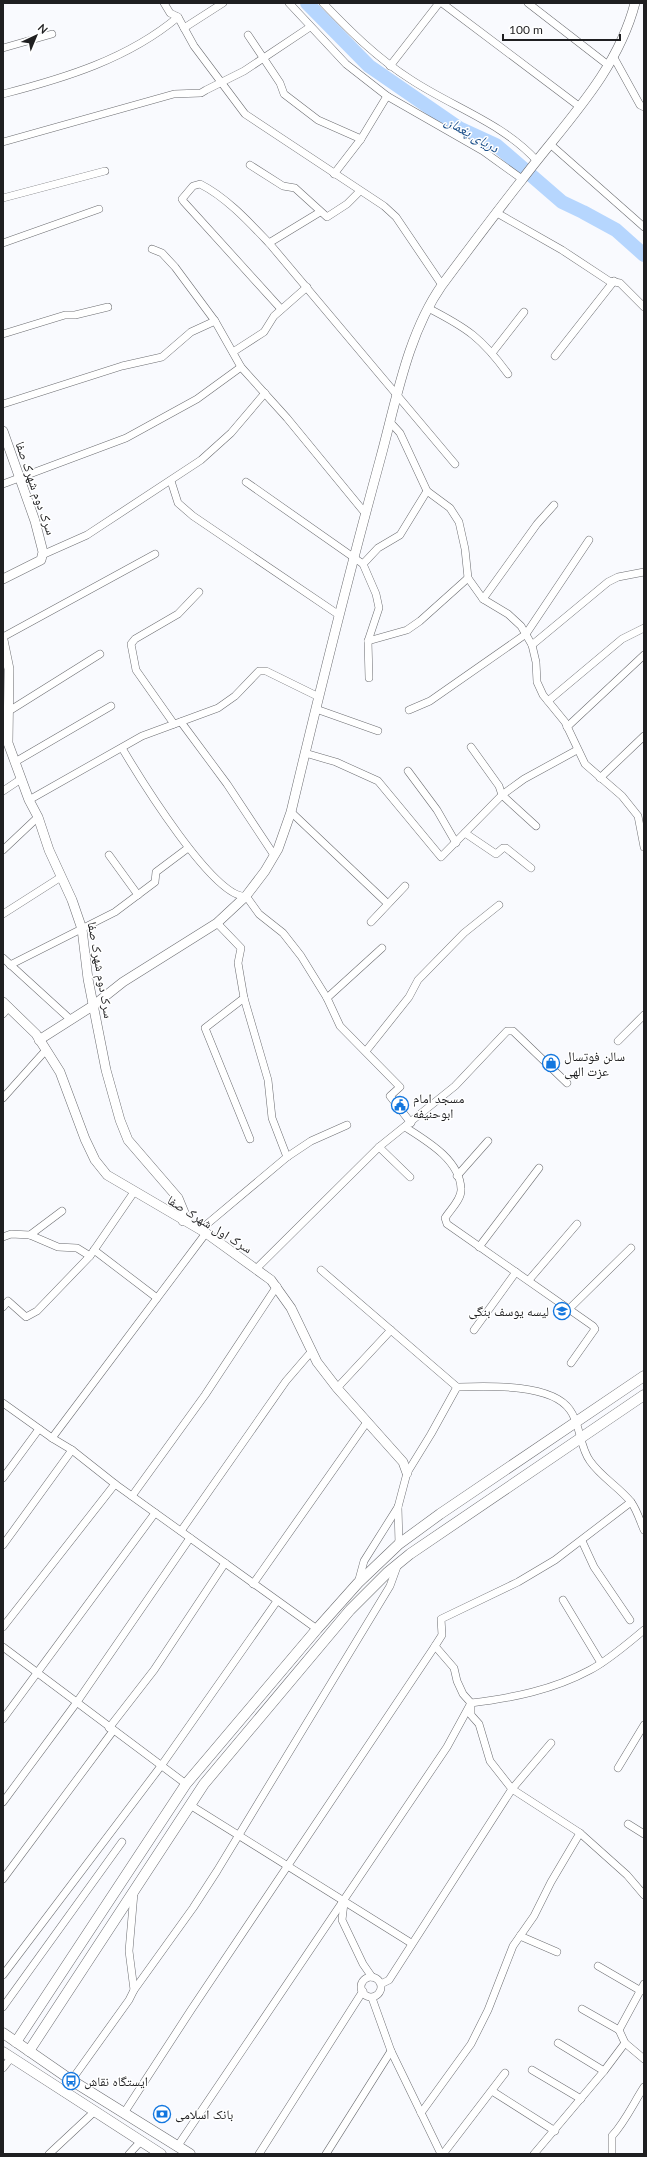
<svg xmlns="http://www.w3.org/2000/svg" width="647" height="2157" font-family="Lato,'Noto Naskh Arabic',sans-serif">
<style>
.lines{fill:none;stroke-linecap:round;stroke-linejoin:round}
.river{stroke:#b6d6fe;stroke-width:14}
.minor-casing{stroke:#6c6d71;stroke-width:8}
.tertiary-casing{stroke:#6c6d71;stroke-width:10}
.secondary-casing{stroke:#6c6d71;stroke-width:11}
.minor{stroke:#fff;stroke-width:7}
.tertiary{stroke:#fff;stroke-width:9}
.secondary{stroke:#fff;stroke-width:10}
.labels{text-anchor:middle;stroke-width:3;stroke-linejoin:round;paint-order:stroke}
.street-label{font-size:13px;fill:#1f1f21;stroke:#fff}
.poi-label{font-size:13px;fill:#1f1f21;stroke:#fff;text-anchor:start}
.water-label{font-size:14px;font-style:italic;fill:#1a4e89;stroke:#fff}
</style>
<rect width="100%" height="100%" fill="#f9fafe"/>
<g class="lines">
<path class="river" d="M307,3l62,63 90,62 37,17 66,57 21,10 33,18 28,25"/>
<g class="minor-casing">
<g id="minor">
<path d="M164,3l6,10 8,4 16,29 51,68 139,92 12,11 46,68"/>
<path d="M289,3l57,61 41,32 96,55 39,28"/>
<path d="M323,3c27,28 54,55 87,76 42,28 93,44 127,82"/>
<path d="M442,3l138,104"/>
<path d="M528,3l80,62"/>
<path d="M184,28l39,-25"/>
<path d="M248,35l32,48 4,11 34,26 43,19"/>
<path d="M3,48l49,-14"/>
<path d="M613,56l27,49 4,2"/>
<path d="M390,66l49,-63"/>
<path d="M3,94c62,-16 125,-35 175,-77"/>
<path d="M3,142l171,-48 27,-1 5,-3 38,-19 66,-44"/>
<path d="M550,144l94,83"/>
<path d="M250,165l33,21 12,2 32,29 20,-13 13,-13"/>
<path d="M334,174l27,-35 26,-43"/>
<path d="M3,198l102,-27"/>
<path d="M497,213l65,37 47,31 11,2 24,24"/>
<path d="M3,243l96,-34"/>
<path d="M269,243l51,-31"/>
<path d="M152,249l10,4 13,14 40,54 26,46 46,51 78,95"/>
<path d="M428,308c39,20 54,30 80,66"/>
<path d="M281,309l-97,-107 -2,-3 11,-13 7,-2c26,13 49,38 69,59l186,221"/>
<path d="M3,334l62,-19h10l33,-8"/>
<path d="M233,352l31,-20 10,-16 33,-29"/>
<path d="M492,353l32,-41"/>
<path d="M555,356l59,-75"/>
<path d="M3,404l119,-38 40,-9 29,-25 24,-11"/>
<path d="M390,422l10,11 27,58 23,17 9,14 6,27 3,29 15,21 25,15 13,12 11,19 4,17 1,20 6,13 22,27 20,42 37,32 16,20 6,31"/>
<path d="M171,481l7,22 15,13 146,99"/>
<path d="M246,482l117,82 13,30 3,14 -11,33 1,37"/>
<path d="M3,484l123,-46 71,-39 44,-32"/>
<path d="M42,555l45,-20 114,-75 30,-27 34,-40"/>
<path d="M363,564l15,-16 22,-13 27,-44"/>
<path d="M483,599l54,-75 17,-19"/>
<path d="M3,637l152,-83"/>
<path d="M368,641l39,-11 13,-9 48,-43"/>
<path d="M532,645l76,-63 10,-5 26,-5"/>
<path d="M548,701l74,-62 22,-11"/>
<path d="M316,709l62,22"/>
<path d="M409,710l21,-9 96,-67 63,-94"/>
<path d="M9,711l91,-57"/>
<path d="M181,722l46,62 47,71"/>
<path d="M174,724l-38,-54 -5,-26 4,-5 43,-25 21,-22"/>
<path d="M567,727l77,-72"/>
<path d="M471,747l28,39 3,9 34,31"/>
<path d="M122,748c16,27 93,153 124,148l13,18 24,19 18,23 26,42 13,28 60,61 -10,9 21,27"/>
<path d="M305,753l31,9 42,19 63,76 61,-62 22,-16 53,-29"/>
<path d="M15,762l96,-56"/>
<path d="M408,771l29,39 19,33"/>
<path d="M600,778l44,-42"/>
<path d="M3,791l18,-12"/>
<path d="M29,800l113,-64 76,-28 17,-12 24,-25h7l53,26"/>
<path d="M291,812l96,91"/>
<path d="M465,833l31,21 7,-6h3l25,20"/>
<path d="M3,850l35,-33"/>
<path d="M109,855l29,40"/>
<path d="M3,914l58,-37"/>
<path d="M371,922l34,-36"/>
<path d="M217,923l24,25 -3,15 6,35 24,82 4,38 15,39"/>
<path d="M3,958l68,62"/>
<path d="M10,965l105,-53 40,-30 1,-10 32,-24"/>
<path d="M244,998l-39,30 45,111"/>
<path d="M327,998l55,-50"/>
<path d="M3,1014l6,-7"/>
<path d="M618,1041l26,-26"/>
<path d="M366,1051l43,-54 9,-17 46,-47 35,-28"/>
<path d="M3,1098l43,-48"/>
<path d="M405,1127c22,14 55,33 56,62 1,10 -11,21 -16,29l2,6 146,102 2,3 -24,34"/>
<path d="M379,1147l31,30"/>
<path d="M457,1176l31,-35"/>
<path d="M200,1230l87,-73 24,-16 36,-16"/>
<path d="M30,1235l32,-24"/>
<path d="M3,1237l8,-3 19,1 28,12 19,1 13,8"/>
<path d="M479,1247l60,-79"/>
<path d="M94,1250l63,48"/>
<path d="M256,1269l123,-122 76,-61 52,-55h6l54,52"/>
<path d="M321,1270l136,117c29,-1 95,-4 113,23 11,15 9,36 20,51 11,16 29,26 41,41 6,8 9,19 13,28"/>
<path d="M529,1280l48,-56"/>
<path d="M3,1307l5,-6 18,16 11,-6 53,-55 44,-64"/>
<path d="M569,1309l62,-61"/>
<path d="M474,1330l42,-58"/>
<path d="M337,1388l54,-58"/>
<path d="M3,1403l49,35 20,12 43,34 202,145"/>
<path d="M52,1438l154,-205"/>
<path d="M3,1478l36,-49"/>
<path d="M132,1496l73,-101 72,-109"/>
<path d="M398,1507l1,37"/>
<path d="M181,1531l105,-150 25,-29"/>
<path d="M582,1541l12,26 36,53"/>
<path d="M3,1545l69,-95"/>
<path d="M358,1583l6,-22 34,-54 9,-34 24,-39 26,-47"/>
<path d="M253,1584l114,-162"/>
<path d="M563,1600l38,63"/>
<path d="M3,1627l112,-143"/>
<path d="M435,1646l19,22 3,13 6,13 8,9v12l8,9 11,37 22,28 68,44 47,42 17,20"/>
<path d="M3,1647l183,137"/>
<path d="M471,1703c41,-5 82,-13 119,-33 19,-10 37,-26 54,-40"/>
<path d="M3,1719l152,-206"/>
<path d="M109,1728l45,-58 71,-107"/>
<path d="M618,1768l26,-43"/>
<path d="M3,1802l74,-100 113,-164"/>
<path d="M190,1805l221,138"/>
<path d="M628,1824l16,10"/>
<path d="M3,1879l110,-148"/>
<path d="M344,1903l-2,17 21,44 9,13"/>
<path d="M520,1936l37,16"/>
<path d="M598,1966l43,25"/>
<path d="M3,1975l158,-209 116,-165"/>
<circle cx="371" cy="1987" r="10"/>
<path d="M381,1984l8,-4 123,-191 39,-46"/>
<path d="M644,1984l-25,46 6,13 19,16"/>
<path d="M134,1990l59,-82 24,-37 173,-285 8,-22"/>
<path d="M372,1998l19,53 50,103"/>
<path d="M3,2007l119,-165"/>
<path d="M582,2009l37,21"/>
<path d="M558,2043l46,28"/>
<path d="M3,2068l8,-10"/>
<path d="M532,2070l49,29"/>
<path d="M492,2091l63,40"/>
<path d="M63,2092l66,-92 5,-10 -5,-39 5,-58"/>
<path d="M124,2113l67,-103 244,-364 7,-11 -1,-16 77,-37 37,-22 76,-58"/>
<path d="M421,2113l50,-69 17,-34 25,-64 21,-30 17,-34 29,-49"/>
<path d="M177,2147l270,-400 24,-44"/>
<path d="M49,2154l45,-42"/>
<path d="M129,2154l12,-13"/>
<path d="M259,2154l104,-163"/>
<path d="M326,2154l65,-103"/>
<path d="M443,2154l62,-81"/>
<path d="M534,2154l70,-83 21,-28"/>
<path d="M612,2154v-18c13,-14 21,-32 32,-49"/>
</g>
</g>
<g class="tertiary-casing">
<g id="tertiary">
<path d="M3,431l32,90 8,31 -2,8 -38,19"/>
<path d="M3,640l6,29 -1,74 21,57 9,17 11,33 23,50 10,29 6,50 18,91 14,50 8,20 50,58 7,17 -2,6"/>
<path d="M3,1002l33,32 24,38 25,67 10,21 12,15 99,58 65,47 20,28 26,54 20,26 66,74 4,11"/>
<path d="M39,1040l55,-35 29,-23 94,-59 29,-27 19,-25 13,-22 13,-37c28,-118 57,-235 89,-352 16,-58 27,-125 62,-175 26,-35 52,-70 79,-104 42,-56 96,-108 114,-178"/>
</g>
</g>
<g class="secondary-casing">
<g id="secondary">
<path d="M3,2033l68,47 119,74"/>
<path d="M16,2042l170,-258 131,-155 41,-46 41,-39 41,-30 204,-138"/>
<path d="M29,2051l175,-267 146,-174 38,-38 22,-18 234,-159"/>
<path d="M3,2052l158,102"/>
</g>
</g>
<use href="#minor" class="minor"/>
<use href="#tertiary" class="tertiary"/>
<use href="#secondary" class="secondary"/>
</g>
<defs>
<g id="shop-ring" transform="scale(0.9)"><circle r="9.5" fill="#fff" stroke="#1377df" stroke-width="1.5"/><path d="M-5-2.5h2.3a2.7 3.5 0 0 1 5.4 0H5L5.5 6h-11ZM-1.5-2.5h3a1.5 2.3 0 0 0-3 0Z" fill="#1377df"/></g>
<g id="civic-ring" transform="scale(0.9)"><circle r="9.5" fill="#fff" stroke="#1377df" stroke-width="1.5"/><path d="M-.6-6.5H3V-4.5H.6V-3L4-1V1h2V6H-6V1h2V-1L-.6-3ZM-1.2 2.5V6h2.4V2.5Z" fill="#1377df"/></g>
<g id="school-ring" transform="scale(0.9)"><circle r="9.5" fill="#fff" stroke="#1377df" stroke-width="1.5"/><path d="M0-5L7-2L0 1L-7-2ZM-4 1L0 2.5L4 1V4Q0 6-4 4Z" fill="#1377df"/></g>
<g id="bus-ring" transform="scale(0.9)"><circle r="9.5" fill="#fff" stroke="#1377df" stroke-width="1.5"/><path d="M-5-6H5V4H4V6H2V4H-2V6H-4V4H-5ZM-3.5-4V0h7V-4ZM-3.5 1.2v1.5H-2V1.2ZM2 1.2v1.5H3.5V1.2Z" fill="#1377df"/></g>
<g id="bank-ring" transform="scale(0.9)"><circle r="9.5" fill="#fff" stroke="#1377df" stroke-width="1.5"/><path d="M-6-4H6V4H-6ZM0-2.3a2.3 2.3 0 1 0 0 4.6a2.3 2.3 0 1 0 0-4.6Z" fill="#1377df"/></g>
</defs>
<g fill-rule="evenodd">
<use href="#shop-ring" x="551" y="1063"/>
<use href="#civic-ring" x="400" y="1105"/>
<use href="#school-ring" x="562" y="1311"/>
<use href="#bus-ring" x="71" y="2081"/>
<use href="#bank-ring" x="162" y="2114"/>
</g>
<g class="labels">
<g class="street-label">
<text transform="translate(36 488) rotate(71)" y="5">سرک دوم شهرک صفا</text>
<text transform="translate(101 970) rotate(80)" y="5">سرک دوم شهرک صفا</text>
<text transform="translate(210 1224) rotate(32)" y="5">سرک اول شهرک صفا</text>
</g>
<g class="poi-label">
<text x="564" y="1061">سالن فوتسال<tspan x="564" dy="15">عزت الهی</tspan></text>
<text x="413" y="1103">مسجد امام<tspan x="413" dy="15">ابوحنیفه</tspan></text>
<text x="549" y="1316" text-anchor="end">لیسه یوسف بنگی</text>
<text x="84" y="2086">ایستگاه نقاش</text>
<text x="175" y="2119">بانک اسلامی</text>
</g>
<g class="water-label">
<text transform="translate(472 134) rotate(30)" y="5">دریای پغمان</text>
</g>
</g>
<rect width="647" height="2157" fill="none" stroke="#1f1f21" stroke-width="8"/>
<g transform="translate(36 36) rotate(44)" stroke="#ffffff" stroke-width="3" paint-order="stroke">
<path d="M0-3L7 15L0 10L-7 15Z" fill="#1f1f21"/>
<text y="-6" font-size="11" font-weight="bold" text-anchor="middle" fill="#1f1f21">N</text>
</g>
<path d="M503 34v6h117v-6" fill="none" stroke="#1f1f21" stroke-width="2"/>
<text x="509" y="34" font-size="12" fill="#1f1f21" stroke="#ffffff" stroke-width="3" paint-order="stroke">100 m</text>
</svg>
